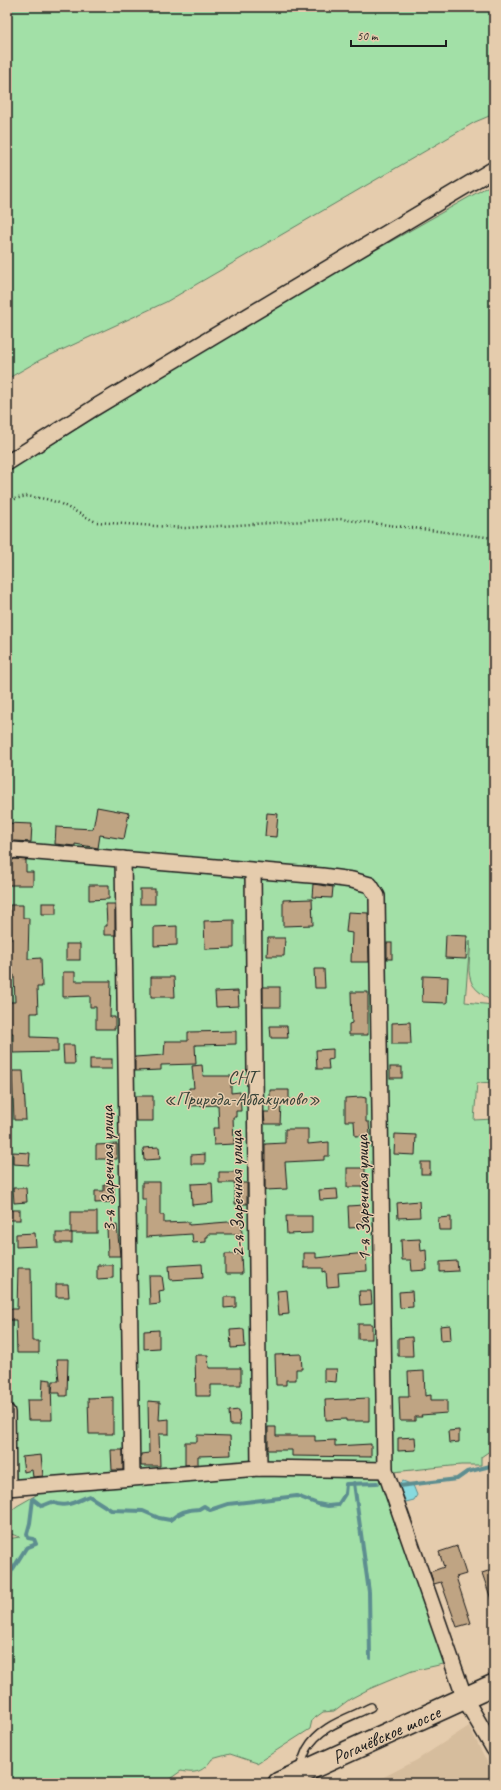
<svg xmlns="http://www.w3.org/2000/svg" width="501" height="1790" font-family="Caveat,sans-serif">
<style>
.built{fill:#d6bd9d}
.green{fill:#a2e0a7;stroke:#5f7e62}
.water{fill:#88dade;stroke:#5d8e90}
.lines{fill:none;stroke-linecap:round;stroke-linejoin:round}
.stream{stroke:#5d8e90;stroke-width:4}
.building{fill:#bfa483;stroke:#1c1c1c}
.service-casing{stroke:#1c1c1c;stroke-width:10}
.minor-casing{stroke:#1c1c1c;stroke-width:18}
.secondary-casing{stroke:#1c1c1c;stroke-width:24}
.path{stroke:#1c1c1c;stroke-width:2.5;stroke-dasharray:1 3;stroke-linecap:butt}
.service{stroke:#e5ccad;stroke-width:7}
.minor{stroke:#e5ccad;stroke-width:15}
.secondary{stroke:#e5ccad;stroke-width:21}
.labels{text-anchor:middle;stroke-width:3;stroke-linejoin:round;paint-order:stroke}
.park-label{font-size:19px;fill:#374338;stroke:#e5ccad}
.street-label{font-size:19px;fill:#1c1c1c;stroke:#e5ccad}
</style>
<rect width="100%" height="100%" fill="#e5ccad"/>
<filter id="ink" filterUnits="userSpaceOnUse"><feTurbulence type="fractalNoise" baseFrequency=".025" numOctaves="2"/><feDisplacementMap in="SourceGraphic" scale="8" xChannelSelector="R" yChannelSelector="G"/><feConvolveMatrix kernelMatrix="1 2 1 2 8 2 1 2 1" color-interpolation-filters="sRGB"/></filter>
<g filter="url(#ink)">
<path class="built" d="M469,1726l25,50v7h-122l45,-23z"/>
<g class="green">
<path d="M7,7h487v107l-19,8 -309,180 -126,58 -33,19z"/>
<path d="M494,183v823c-6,-10 -20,-15 -23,-25 -5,-14 1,-28 -1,-41l-5,62 28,3 1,77 -17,1 -3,37 20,-1v329l-13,9v8h-20l-68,7 55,191 -36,8 -43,18 -19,10 -16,12 -11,1 -11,8 -2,9 -53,34 -27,-9 -18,5c-9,13 -16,15 -31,12l-17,12h-157v-244l13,-2 -9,-3 -4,-4v-16l10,-8 21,-12 -31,1v-1023l259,-160z"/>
</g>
<path class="water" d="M403,1481l10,4 4,10 -3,5 -8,2 -8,-18z"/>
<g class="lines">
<g class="stream">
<path d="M354,1483l15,109 1,66"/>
<path d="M399,1486l58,-7 10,-7 27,-7"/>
<path d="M7,1581l3,-2 1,-7 15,-24 10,-4 -2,-5 -6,-1 -1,-4 3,-11 3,-24 9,7 10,-4c14,7 24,-1 37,-6l22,14 32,1 16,7 11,2c8,-7 18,-11 29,-11l5,-3 6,4 18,-6 69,-8 21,8 10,2 10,-1 7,-11 1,-10 31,-1"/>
</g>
</g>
<g class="building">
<path d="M97,807l32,6 -5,26 -24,-4 -2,13 -23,-4v2l-20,-2 1,-17 37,2z"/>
<path d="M267,813l11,1 -2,23 -11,-1z"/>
<path d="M7,823l25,1 -1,18 -17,-1 -7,2z"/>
<path d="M15,859l11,1v12h7v13h-24v-24z"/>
<path d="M313,884l20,3 -1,11 -20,-1z"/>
<path d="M89,885h20v14l-20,1z"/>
<rect x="140" y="889" width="15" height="15"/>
<path d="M312,899l1,26 -30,1v-26z"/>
<rect x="42" y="903" width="14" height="11"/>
<path d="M106,904h9v31h-11v-9h3z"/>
<path d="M10,905h13v13h6l-1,41 13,-1 1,29h-5l1,26h-7v24l27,1v14l-45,1v-20h-6v-31h8l-1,-27h-7v-35h4z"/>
<path d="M348,912l20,1 1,49h-18l1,-29 -6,-1z"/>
<path d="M234,920v28l-29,1 -1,-28z"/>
<path d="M177,926v19l-23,1v-19z"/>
<path d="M446,935l21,1 -1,23 -21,-1z"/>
<path d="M268,938h17l-1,18h-17z"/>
<rect x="387" y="943" width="5" height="16"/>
<rect x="66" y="944" width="14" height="16"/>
<path d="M314,969h10l1,19h-10z"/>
<path d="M63,972h12v9h36l-1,36h5v12h-19v-22h-6v-11l-27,1z"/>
<path d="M423,976l25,1 -1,26 -25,-1z"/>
<path d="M151,977h23l1,20h-24z"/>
<rect x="263" y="987" width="17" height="20"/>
<path d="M238,991l1,15 -23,1 -1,-15z"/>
<path d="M351,992h17v43h-19v-11l3,-1z"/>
<path d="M410,1022l1,22h-19v-21z"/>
<path d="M270,1026h17l1,12h-17z"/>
<path d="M236,1031v13l-41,1 1,19 -35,1v5l-26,1v-14l29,-2 1,-14h23v-9z"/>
<path d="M63,1045h11l1,19h-11z"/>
<path d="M333,1049v10l-5,1 1,9h-12l-1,-19z"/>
<rect x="90" y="1059" width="22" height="10"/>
<path d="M202,1065l1,11h28v17l9,-1 1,19h-5v6h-3l1,27 -20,1 -1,-17h6l-1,-23 -29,1v-18h5l-2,-22z"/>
<rect x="390" y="1067" width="12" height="11"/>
<path d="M12,1071h11l3,49h-12z"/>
<path d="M270,1090h19v13h-8l-1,21h-15l-1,-12h6z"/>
<path d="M135,1096h18v25h-17z"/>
<path d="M361,1097l5,1v24h3l1,13 -15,1 -1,-15h-9v-23z"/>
<path d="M285,1129h23v15l21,-2v14h-5v4l-39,2 2,27 -22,1v-46l20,-1z"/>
<path d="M395,1134l21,1 -1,20 -21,-1z"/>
<path d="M117,1144v15h-21v-14z"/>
<path d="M159,1147l1,12 -16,1 -1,-12z"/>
<path d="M13,1152l17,1 -1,12 -16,-1z"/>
<path d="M205,1154v10h-14v-9z"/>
<rect x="421" y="1162" width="9" height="12"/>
<rect x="347" y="1168" width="18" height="19"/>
<path d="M219,1172h19v11h9v21h-12v-21h-16z"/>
<path d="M142,1182h18v33h4v8l25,-1v3l52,-4 1,13h-34v3h-2v5l-13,1 -1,-9 -46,3v-38h-4z"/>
<path d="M212,1183l1,20 -21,2 -1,-21z"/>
<path d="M104,1185h10v17l-19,1v-12h9z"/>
<path d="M13,1188h13l1,14 -13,1z"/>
<path d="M337,1189l1,10 -18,1 -1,-10z"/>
<path d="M419,1201l1,16 -22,1 -1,-15z"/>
<path d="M364,1205l1,11h-3l1,11 -14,1 -1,-22z"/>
<rect x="8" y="1210" width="12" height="10"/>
<rect x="71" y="1212" width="26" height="21"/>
<path d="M286,1216h26v17l-25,1z"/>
<path d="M451,1217v13h-12l-1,-12z"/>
<path d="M117,1225l3,31h-12l-1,-30z"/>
<path d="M35,1233l1,13 -20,1v-13z"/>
<rect x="56" y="1233" width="16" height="10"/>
<path d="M420,1239l1,12 5,-1 1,20 -15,1 -1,-11h-9l-1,-20z"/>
<path d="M304,1253h12v5l50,-5 1,18 -29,2 1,13 -12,1 -1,-16 -3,1v-4h-19z"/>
<path d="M225,1254h16l1,20h-17z"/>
<path d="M457,1261l1,10 -18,1v-10z"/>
<path d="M202,1264l1,14 -33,2 -1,-14z"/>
<path d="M97,1265h16v13l-16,1z"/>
<path d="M18,1268h13l1,73h7v12h-22l-1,-33h-6l-1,-11h8z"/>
<path d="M149,1276h13l2,14 -5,1 1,13 -10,1z"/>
<path d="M56,1284h12l1,13h-13z"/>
<path d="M287,1290l2,24 -10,1 -2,-24z"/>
<path d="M359,1291h12l1,13 -12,1z"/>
<path d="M412,1291l1,16 -13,1 -1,-16z"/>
<path d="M224,1297h12v10l-12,1z"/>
<rect x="358" y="1324" width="14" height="15"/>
<path d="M450,1325l1,15 -10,1 -1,-15z"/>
<path d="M244,1329l1,18 -14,1 -1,-18z"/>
<path d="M159,1330v18l-15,1v-18z"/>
<path d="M412,1337l1,19h-15v-18z"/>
<path d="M301,1354l1,15h-6v11h-10v5h-10l-1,-30z"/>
<path d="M195,1355h13l1,13h32v17h-30v11h-15z"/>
<path d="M57,1359h11l-1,37h-7v-3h-8l1,-12h6z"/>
<path d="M324,1369h13l-1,13 -12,-1z"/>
<path d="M424,1371l1,25 6,-1v5h16v13l-26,2 1,2h-7v4h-15l-1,-24h10l-1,-25z"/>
<path d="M43,1379l8,1 1,40h-24l-1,-20h15z"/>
<path d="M113,1397v37h-24l-1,-36z"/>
<path d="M369,1398v23h-23v-2l-20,1 -1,-20z"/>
<path d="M148,1401l12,1 -1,18 10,-1v15h-10l1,32h-19v-12l8,-1z"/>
<path d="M239,1410l1,15h-10l-1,-14z"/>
<path d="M268,1427h8v9h39v5l20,-1v6l36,-2v13l-79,-1v-6h-24z"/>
<path d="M459,1430v12l-10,1 -1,-12z"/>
<path d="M197,1435l33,1 1,19 -33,1v8l-13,1v-23h12z"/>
<path d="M415,1437l1,13 -18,1v-13z"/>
<path d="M111,1450h12v20h-11z"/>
<path d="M41,1455l2,21 -10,1 -1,-7 -8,2 -2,-15z"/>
<path d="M457,1546l9,28 -10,3 15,46 -14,4 -16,-45 -7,2 -4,-12 14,-5 -5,-15z"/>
<path d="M494,1569v33h-2l-10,-29z"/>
</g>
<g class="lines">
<g class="service-casing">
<path id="service" d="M299,1769c3,-6 5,-14 8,-20 12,-23 42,-31 64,-42"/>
</g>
<g class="minor-casing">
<g id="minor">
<path d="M7,463l87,-55 400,-239"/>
<path d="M7,853l6,-3 309,26 30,4 18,5 7,11 8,574 80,229 29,50"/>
<path d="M123,859l9,619"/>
<path d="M253,871l6,597"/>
<path d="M7,1412l1,76"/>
<path d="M7,1488l252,-20 126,2"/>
</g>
</g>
<g class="secondary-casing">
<path id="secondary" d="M279,1783l215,-98"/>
</g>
<path class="path" d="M7,501l19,-5 20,3 13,4 37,19 89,6 155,-9 154,19"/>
<use href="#service" class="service"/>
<use href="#minor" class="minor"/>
<use href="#secondary" class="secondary"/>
</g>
</g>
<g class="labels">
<g class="park-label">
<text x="242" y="1083">СНТ<tspan x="242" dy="22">«Природа-Аббакумово»</tspan></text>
</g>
<g class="street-label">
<text transform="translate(107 1169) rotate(-91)" y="7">3-я Заречная улица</text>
<text transform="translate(236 1194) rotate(-91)" y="7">2-я Заречная улица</text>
<text transform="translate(362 1198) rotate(-91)" y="7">1-я Заречная улица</text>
<text transform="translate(386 1734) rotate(-24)" y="7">Рогачёвское шоссе</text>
</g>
</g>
<rect width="501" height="1790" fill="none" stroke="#e5ccad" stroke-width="24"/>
<rect x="12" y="12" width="477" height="1766" fill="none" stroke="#1c1c1c" stroke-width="1.5" filter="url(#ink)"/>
<path d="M351 40v6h95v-6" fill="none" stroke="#1c1c1c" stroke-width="2"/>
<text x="357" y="40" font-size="12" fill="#1c1c1c" stroke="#e5ccad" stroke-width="3" paint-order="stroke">50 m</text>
</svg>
